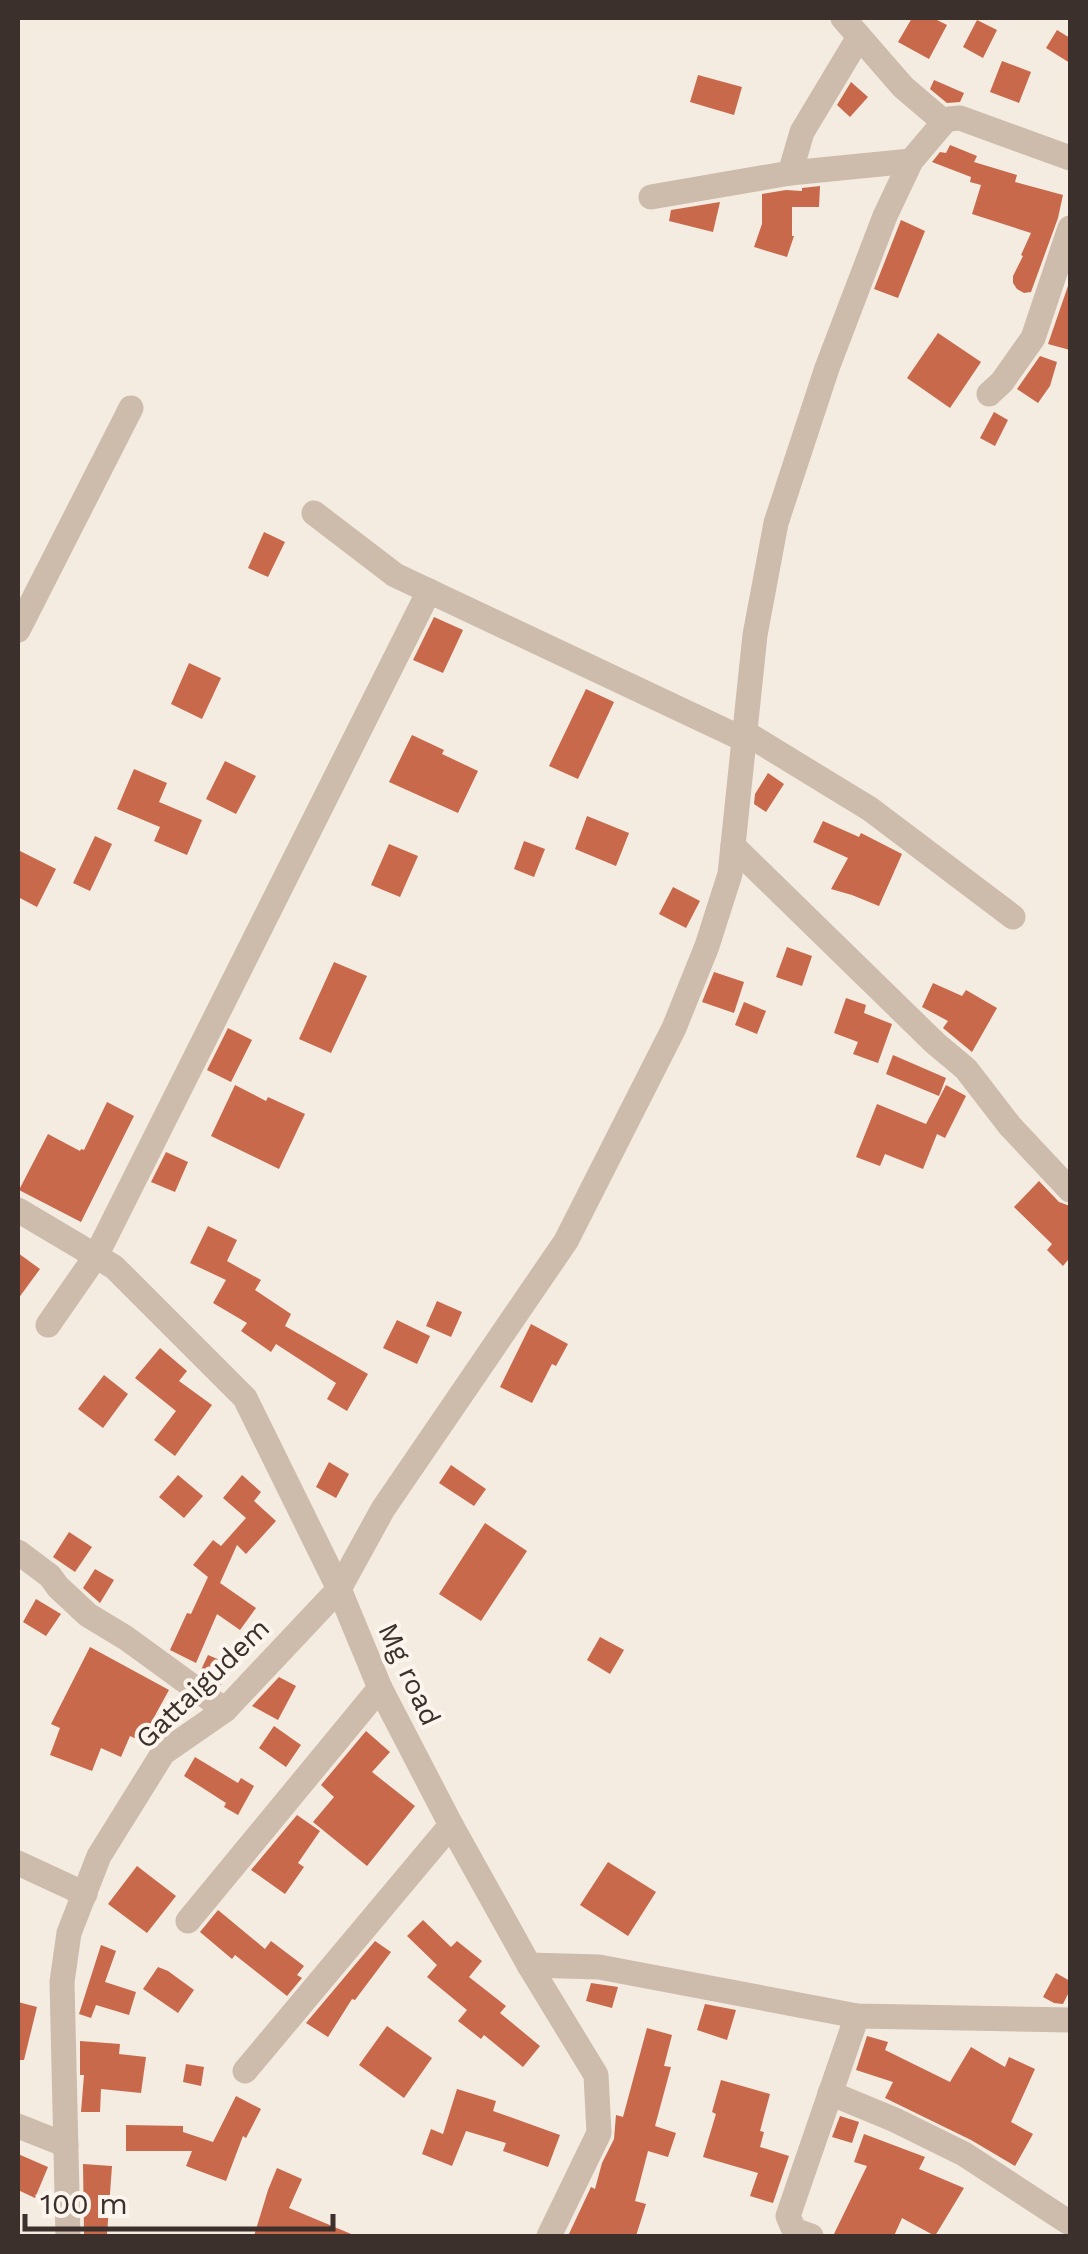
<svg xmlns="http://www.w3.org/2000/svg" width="1088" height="2254" font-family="'Work Sans',sans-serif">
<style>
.building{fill:#c8694b}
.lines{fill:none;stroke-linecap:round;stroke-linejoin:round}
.minor{stroke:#cdbbac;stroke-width:25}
.labels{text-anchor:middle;stroke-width:8;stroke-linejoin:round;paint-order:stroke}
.street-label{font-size:28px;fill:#3b302b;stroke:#fbf5ee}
</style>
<rect width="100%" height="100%" fill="#f4ebe1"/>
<g class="building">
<path d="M912,18h21l14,7 -18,34 -31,-17z"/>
<path d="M977,20l20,10 -14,28 -20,-11z"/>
<path d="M1057,30l13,8v25l-24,-15z"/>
<path d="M1002,61l29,11 -12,31 -29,-11z"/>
<path d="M698,75l44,12 -8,28 -44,-13z"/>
<path d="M934,80l30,13 -4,9 -13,1 -17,-14z"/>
<path d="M851,82l17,15 -18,20 -13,-12z"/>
<path d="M950,145l27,11 -3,6 43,13 -2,7 48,13 -5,23 -27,74 -7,1 -7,-4 -4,-6v-7l10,-20 -2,-1 10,-22 -59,-19 9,-29 -11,-3 1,-5 -39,-15 8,-10 6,1z"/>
<path d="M820,186l-1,21h-27v29h2l-7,21 -33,-10 8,-23v-30l24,-4 16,1v-3z"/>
<path d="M720,202l-7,30 -44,-11 2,-11z"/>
<path d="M901,220l24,11 -27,67 -24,-9z"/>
<path d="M1069,283h1v67l-22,-6z"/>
<path d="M938,333l43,29 -31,46 -43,-30z"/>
<path d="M1040,356l17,6 -7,24 -12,17 -21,-14z"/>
<path d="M994,412l14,8 -13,26 -15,-8z"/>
<path d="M264,532l21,10 -17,35 -20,-9z"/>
<path d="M434,617l29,13 -20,43 -30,-13z"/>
<path d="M189,663l32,15 -19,41 -31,-15z"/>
<path d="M586,689l28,13 -36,77 -29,-13z"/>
<path d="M412,735l32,15 -2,4 36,17 -20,42 -69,-31z"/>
<path d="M225,761l31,15 -20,38 -30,-15z"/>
<path d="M134,769l33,14 -8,19 43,18 -15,35 -33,-14 6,-14 -43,-18z"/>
<path d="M768,773l16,11 -18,28 -12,-8 1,-10z"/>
<path d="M587,816l42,17 -13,33 -41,-17z"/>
<path d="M823,821l36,16 2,-4 41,21 -23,52 -27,-11 -21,-6 17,-31 -35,-16z"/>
<path d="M95,836l17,8 -22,47 -17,-8z"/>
<path d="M524,841l21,8 -11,28 -20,-8z"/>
<path d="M389,844l29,12 -18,41 -29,-12z"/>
<path d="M18,850l38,19 -19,38 -19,-10z"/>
<path d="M673,887l27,14 -14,27 -27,-14z"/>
<path d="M787,947l25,9 -10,30 -26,-9z"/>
<path d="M334,962l33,14 -36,77 -32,-14z"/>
<path d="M714,972l30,10 -10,31 -32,-11z"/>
<path d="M933,983l29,13 4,-6 31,18 -25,44 -29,-24 5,-7 -26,-14z"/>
<path d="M846,998l20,7 -2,8 28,11 -14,39 -25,-9 5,-12 -24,-9z"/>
<path d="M744,1002l22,9 -9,23 -22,-9z"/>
<path d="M228,1028l24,12 -21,42 -24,-12z"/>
<path d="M893,1055l53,23 -7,18 -53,-22z"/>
<path d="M235,1085l31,16 2,-4 37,17 -26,55 -68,-33z"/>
<path d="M946,1085l20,11 -21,42 -8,-4 -14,35 -38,-15 -5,12 -24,-9 21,-53 49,20z"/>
<path d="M107,1102l27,14 -53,106 -62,-32 29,-56 32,17 1,-2 3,1z"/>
<path d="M166,1152l22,10 -13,30 -24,-10z"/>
<path d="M1039,1181l20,21 11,4v56l-2,-2 -5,6 -16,-16 5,-6 -38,-37z"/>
<path d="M208,1226l29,14 -10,21 34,19 -6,10 36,24 -6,12 83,48 -21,37 -20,-12 9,-16 -60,-39 -5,8 -30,-21 6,-8 -34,-20 13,-23 -36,-17z"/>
<path d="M18,1253l22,16 -22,30z"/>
<path d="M437,1301l25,11 -11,25 -25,-11z"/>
<path d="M397,1320l33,16 -13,28 -34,-16z"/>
<path d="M531,1324l37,20 -12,22 -4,-2 -20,39 -32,-16z"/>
<path d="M160,1348l27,23 -8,10 33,24 -37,51 -21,-16 22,-29 -41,-33z"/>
<path d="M104,1375l24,19 -25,34 -25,-19z"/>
<path d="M329,1462l20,12 -13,24 -20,-11z"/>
<path d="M451,1465l35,24 -12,17 -35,-23z"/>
<path d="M178,1475l25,21 -19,22 -25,-21z"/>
<path d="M242,1475l19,17 -7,9 22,20 -30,33 -9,-9 -17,38 36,25 -16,22 -23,-16 -21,49 -26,-13 17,-37 4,1 17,-37 -15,-12 20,-25 8,6 25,-28 -23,-20z"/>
<path d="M485,1523l42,28 -46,70 -42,-27z"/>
<path d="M69,1532l23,15 -17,25 -22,-15z"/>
<path d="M95,1569l19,11 -14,23 -17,-15z"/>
<path d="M36,1599l25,15 -15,22 -23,-14z"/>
<path d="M600,1637l24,13 -14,24 -23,-14z"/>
<path d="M90,1647l79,43 -28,51 -11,-5 -9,21 -20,-9 -9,23 -42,-16 10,-27 -9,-4z"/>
<path d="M208,1655l21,9 -9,22 -20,-14z"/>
<path d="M279,1677l17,9 -18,34 -26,-14z"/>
<path d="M274,1726l27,19 -15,22 -27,-19z"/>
<path d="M366,1731l24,21 -18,20 43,34 -48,60 -54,-44 21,-25 -13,-12z"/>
<path d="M195,1757l43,26 3,-5 13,8 -16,29 -14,-8 2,-4 -42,-27z"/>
<path d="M297,1815l23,16 -22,32 6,4 -19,27 -34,-24z"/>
<path d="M608,1862l48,30 -28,44 -48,-31z"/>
<path d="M137,1866l39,30 -29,37 -39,-29z"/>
<path d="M218,1910l47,39 6,-8 33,25 -7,9 5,3 -15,18 -52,-41 -3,4 -32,-27z"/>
<path d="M423,1920l28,27 6,-6 25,20 -13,16 37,29 -6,7 40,33 -17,21 -39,-32 -3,4 -23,-18 9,-11 -40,-33 10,-12 -30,-29z"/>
<path d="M375,1941l16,11 -36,48 -3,-1 -24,38 -22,-14z"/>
<path d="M101,1945l15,6 -11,31 31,10 -7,23 -33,-10 -5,13 -12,-4z"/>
<path d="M158,1967l10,4 26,19 -16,23 -35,-24z"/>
<path d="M1056,1973l14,8v9l-7,14 -9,-1 -11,-6z"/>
<path d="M591,1983l27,4 -6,21 -26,-7z"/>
<path d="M18,2002l19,5 -13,53h-6z"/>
<path d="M705,2004l31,6 -9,30 -30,-10z"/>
<path d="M387,2026l45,32 -28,40 -45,-33z"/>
<path d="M647,2028l25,7 -8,31 7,1 -16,59 21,7 -8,24 -20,-6 -13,50 11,3 -10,32h-68l23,-49 4,2 7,-26 12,-24 2,-24 7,2z"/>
<path d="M867,2036l21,6 -3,8 65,32 21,-35 34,20 4,-10 26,12 -24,53 22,12 -18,32 -44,-26 -86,-42 8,-16 -37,-12z"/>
<path d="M80,2041l40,3 -1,10 27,3 -5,36 -40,-4 -1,23h-19l3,-37h-4z"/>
<path d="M186,2064l18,3 -3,19 -18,-4z"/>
<path d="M721,2080l49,14 -10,37 4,1 -4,15 29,9 -16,47 -23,-7 8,-23 -55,-16 13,-43 -4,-2z"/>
<path d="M457,2089l39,12 -3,10 67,24 -12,32 -45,-16 3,-8 -40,-12 -14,35 -30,-12 9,-25 12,5z"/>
<path d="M236,2096l25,13 -15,29 -3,-2 -17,45 -40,-15 6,-15h-66v-26l57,1v6l30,10z"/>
<path d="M840,2116l19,6 -7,21 -20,-6z"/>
<path d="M864,2134l61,23 -6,12 45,19 -29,48 -33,-18 -8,18h-61l34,-70 -13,-4z"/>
<path d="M18,2154l30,13 -13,31 -17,-8z"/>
<path d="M83,2164l29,2 -5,68h-23z"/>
<path d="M277,2168l25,11 -13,29 67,28h-102l14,-46z"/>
</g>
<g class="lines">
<g class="minor">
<path d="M843,18l60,69 41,35"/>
<path d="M790,173l12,-41 57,-95"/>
<path d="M651,197l139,-24 121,-12"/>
<path d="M989,394l13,-12 31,-44 37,-110"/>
<path d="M314,513l81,62 348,164"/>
<path d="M18,630l113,-222"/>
<path d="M744,732l126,77 143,108"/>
<path d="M733,846l202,197 31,26 44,57 60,64"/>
<path d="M18,1210l96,57 131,131 94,191 41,99 71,137 78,140 67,110 3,58 -50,103"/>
<path d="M48,1325l48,-69 333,-665"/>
<path d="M18,1552l32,24 8,11 30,28 38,23 99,72"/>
<path d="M18,1863l67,31"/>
<path d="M188,1921l192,-233"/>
<path d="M529,1965l70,2 258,49 213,4"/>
<path d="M245,2071l206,-246"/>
<path d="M830,2093l65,27 69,34 104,68"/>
<path d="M18,2126l48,19"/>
<path d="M68,2236l-6,-254 7,-49 30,-77 64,-103 62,-43 114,-121 44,-80 183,-268 108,-213 33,-82 23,-72 25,-239 21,-112 51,-155 58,-152 26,-55 33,-39 5,-3 11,-1 110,40"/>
<path d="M811,2236l-17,-6 -6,-14 69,-200"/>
</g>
</g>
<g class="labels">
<g class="street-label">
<text transform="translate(410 1674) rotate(65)" y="10">Mg road</text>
<text transform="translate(202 1683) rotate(-44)" y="10">Gattaigudem</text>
</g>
</g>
<rect width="1088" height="2254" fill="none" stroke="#3b302b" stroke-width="40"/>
<path d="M25 2214v15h308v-15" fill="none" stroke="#3b302b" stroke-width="5"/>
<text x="40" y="2214" font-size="30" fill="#3b302b" stroke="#fbf5ee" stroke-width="8" paint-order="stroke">100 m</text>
</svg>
